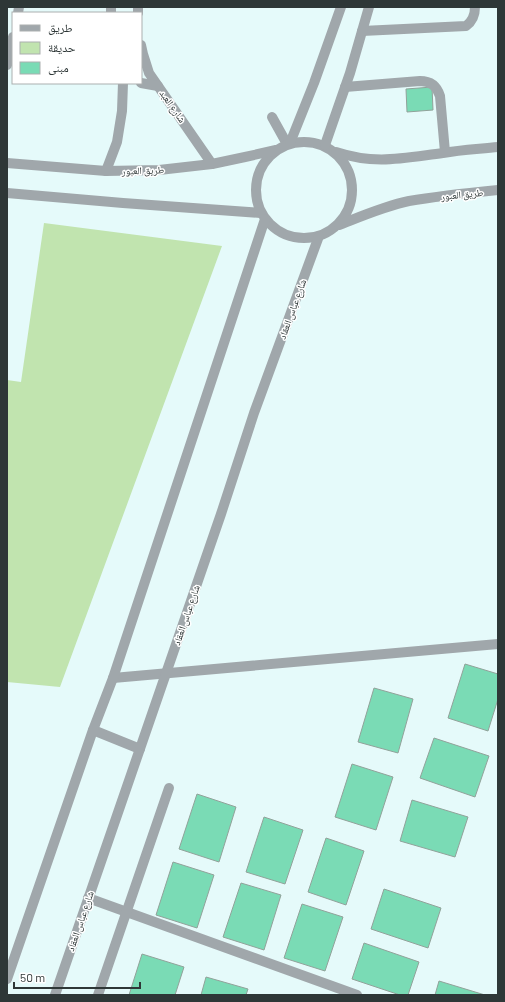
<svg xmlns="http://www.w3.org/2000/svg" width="505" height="1002" font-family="Barlow,'Noto Naskh Arabic',sans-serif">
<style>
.green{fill:#c1e4af}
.building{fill:#7adbb5;stroke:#91a29a}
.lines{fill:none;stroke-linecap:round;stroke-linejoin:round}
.minor{stroke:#a0a7ab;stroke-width:10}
.labels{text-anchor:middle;stroke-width:3;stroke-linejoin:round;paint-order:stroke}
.street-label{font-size:10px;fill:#2e3737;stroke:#fff}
</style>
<rect width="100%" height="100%" fill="#e5fafa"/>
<path class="green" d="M44,223l178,23 -162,441 -53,-5v-302l14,2z"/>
<g class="building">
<path d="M432,87l1,23 -26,2 -1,-23z"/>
<path d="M465,664l33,10v25l-10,32 -40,-13z"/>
<path d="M374,688l39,11 -15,54 -40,-11z"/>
<path d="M434,738l55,18 -14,41 -55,-19z"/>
<path d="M352,764l41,13 -17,53 -41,-13z"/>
<path d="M197,794l39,13 -17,55 -40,-13z"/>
<path d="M412,800l56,17 -13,40 -55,-16z"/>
<path d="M264,817l39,13 -18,54 -39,-12z"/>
<path d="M326,838l38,13 -18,54 -38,-13z"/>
<path d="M173,862l41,13 -17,53 -41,-13z"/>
<path d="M241,883l40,12 -17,55 -41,-13z"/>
<path d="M384,889l57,19 -13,40 -57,-19z"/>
<path d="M302,904l41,13 -18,54 -41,-13z"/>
<path d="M364,943l55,19 -11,33h-8l-48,-16z"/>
<path d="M142,954l42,13 -9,28h-46z"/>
<path d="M206,977l42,12 -2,6h-45z"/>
<path d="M439,981l46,14h-50z"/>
</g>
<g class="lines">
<g class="minor">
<path d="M111,7v6"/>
<path d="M18,13l1,-6"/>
<path d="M138,13v-6"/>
<path d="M362,31l104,-5c7,-5 9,-11 9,-19"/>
<path d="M141,45l2,9 6,19 63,91"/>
<path d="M7,65l6,-28"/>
<path d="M141,83l17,3"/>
<path d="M345,87l75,-6c10,0 17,5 20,15l5,56"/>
<path d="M272,117l15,27"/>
<circle cx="304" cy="190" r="48"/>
<path d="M290,143l24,-60 27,-76"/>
<path d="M325,145l25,-72 19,-66"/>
<path d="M336,152c39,13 67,6 107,1 18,-3 37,-4 55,-6"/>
<path d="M7,163l99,8 53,-1 53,-6 33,-7 31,-7"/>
<path d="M106,171l11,-29 5,-31 1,-28"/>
<path d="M7,193l116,10 138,10"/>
<path d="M339,225c23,-9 46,-19 70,-24 29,-5 59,-8 89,-11"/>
<path d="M113,678l385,-34"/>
<path d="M93,730l47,19"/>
<path d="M88,898l269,97"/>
<path d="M7,979l86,-249 20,-52 152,-459"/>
<path d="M55,995l166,-481 33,-101 65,-177"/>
<path d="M98,995l71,-207"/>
</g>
</g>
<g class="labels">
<g class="street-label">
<text transform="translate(173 106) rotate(55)" y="4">شارع العبد</text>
<text transform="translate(143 170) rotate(-2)" y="4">طريق العبور</text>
<text transform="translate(462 194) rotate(-6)" y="4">طريق العبور</text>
<text transform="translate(292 309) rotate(-70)" y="4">شارع عباس العقاد</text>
<text transform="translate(186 615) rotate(-71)" y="4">شارع عباس العقاد</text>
<text transform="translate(80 921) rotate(-71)" y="4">شارع عباس العقاد</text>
</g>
</g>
<rect width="505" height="1002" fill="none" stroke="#2e3737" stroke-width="16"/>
<rect x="12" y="12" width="130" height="72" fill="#ffffff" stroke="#abafaf"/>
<rect x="20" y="25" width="20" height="6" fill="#a0a7ab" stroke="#abafaf"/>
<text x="48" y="32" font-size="12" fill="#2e3737">طريق</text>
<rect x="20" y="42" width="20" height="12" fill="#c1e4af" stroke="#abafaf"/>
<text x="48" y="52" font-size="12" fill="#2e3737">حديقة</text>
<rect x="20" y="62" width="20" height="12" fill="#7adbb5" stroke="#abafaf"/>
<text x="48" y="72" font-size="12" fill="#2e3737">مبنى</text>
<path d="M14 982v6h126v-6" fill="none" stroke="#2e3737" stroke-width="2"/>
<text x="20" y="982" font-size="12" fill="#2e3737" stroke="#ffffff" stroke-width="3" paint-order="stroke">50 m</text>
</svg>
